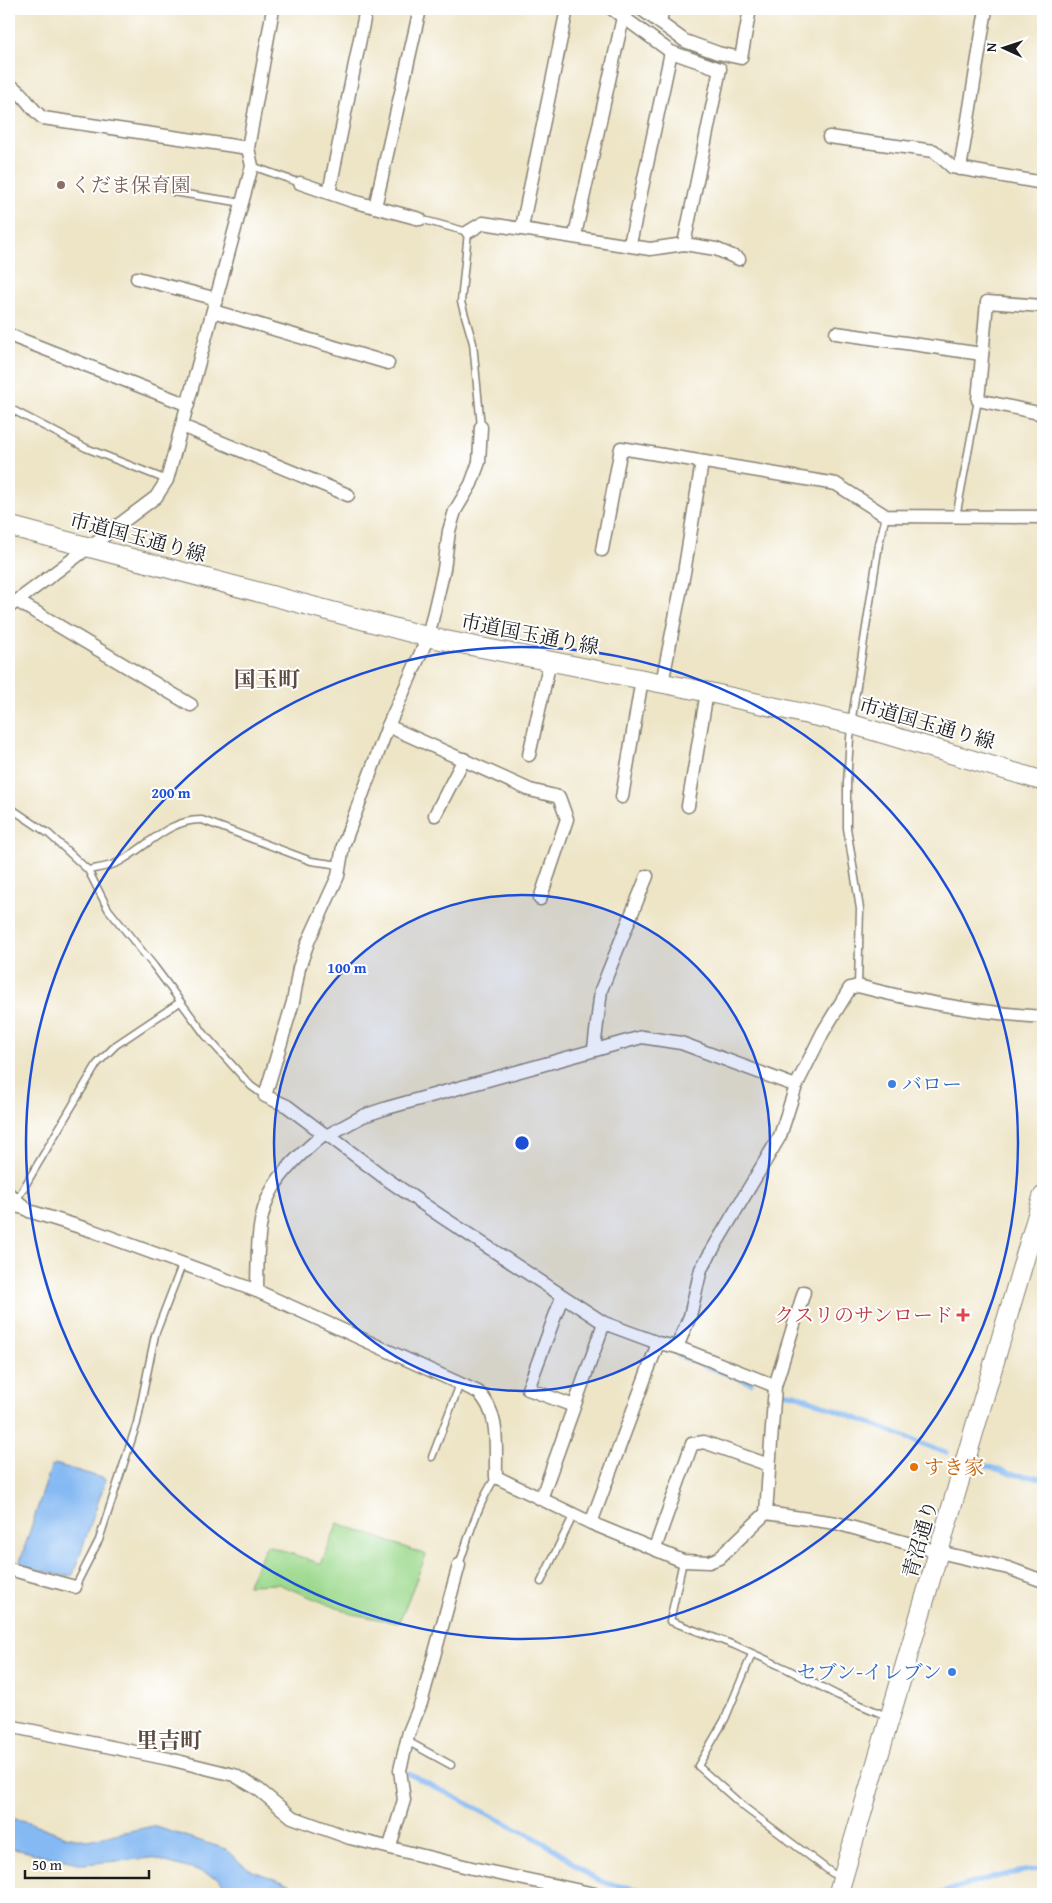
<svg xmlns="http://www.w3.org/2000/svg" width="1052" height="1903" font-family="'Gentium Book Plus','Noto Serif JP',serif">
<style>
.green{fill:#9cd98d;stroke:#5c7a54}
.water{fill:#85b9f3;stroke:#506a88}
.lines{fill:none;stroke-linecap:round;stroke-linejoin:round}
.stream{stroke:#85b9f3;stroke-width:5}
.lane-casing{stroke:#858072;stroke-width:9}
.street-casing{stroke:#858072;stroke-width:15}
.secondary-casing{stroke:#858072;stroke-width:21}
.lane{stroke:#fff;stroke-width:6}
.street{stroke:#fff;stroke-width:12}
.secondary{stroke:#fff;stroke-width:19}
.ring{fill:none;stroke:#1d4ed8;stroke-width:2.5}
.education-dot{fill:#8d6e63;stroke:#fff;stroke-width:2}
.shop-dot{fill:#3f7fe0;stroke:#fff;stroke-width:2}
.health-dot{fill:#e0444e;stroke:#fff;stroke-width:2}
.food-dot{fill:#e8710a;stroke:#fff;stroke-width:2}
.labels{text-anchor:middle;stroke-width:4;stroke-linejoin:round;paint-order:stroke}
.education-label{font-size:20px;fill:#785e54;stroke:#fff;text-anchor:start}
.street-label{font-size:20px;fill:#1c1c1c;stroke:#fff}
.shop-label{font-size:20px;fill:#366cbe;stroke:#fff;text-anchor:start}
.health-label{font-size:20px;fill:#be3a42;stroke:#fff;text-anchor:end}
.food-label{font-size:20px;fill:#c56008;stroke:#fff;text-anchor:start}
.quarter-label{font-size:22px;font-weight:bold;fill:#5d4b3f;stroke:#fff}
.centre{fill:#1d4ed8;stroke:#fff;stroke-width:2.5}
.ring-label{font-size:15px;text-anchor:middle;font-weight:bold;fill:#1d4ed8;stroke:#fff;stroke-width:4;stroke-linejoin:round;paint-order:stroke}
</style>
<rect width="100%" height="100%" fill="#fff"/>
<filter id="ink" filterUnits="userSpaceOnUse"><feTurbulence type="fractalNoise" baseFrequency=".02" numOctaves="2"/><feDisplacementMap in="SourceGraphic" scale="10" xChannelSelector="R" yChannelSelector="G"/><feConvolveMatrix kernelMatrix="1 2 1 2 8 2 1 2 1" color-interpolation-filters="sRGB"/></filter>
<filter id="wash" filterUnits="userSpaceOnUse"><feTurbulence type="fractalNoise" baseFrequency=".0096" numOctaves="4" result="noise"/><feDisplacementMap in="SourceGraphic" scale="20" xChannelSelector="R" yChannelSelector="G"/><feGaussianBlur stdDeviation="1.12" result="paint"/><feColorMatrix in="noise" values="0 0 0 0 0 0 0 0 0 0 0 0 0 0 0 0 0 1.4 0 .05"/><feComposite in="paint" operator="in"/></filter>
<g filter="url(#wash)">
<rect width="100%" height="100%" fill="#eee5c7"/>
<path class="green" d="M338,1523l88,32 -27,68 -47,-9 -74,-30 -31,1 20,-40 54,19z"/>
<g class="water">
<path d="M55,1464l51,15 -33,96 -9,1 -40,-10 -4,-5 31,-94z"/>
<path d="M9,1818l17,3 39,15 22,4 66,-14 73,23 14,14 13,8 63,23h-86l-11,-15 -17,-7 -50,-14 -69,6 -74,-16z"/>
</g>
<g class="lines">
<g class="stream">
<path d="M679,1356l72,27"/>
<path d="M781,1392l14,2 151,59"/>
<path d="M987,1466l30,9 26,3"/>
<path d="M409,1774l123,62 27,16 32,25 18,7 54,10"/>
<path d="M939,1894c35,-13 68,-21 104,-26"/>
</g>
</g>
</g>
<g filter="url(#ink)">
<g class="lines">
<g class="lane-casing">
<g id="lane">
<path d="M252,166l48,17"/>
<path d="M173,192l70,11"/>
<path d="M420,219l48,13 -7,70 12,41 8,84"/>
<path d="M9,408l77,40 81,32"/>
<path d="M956,517l22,-117"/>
<path d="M9,807l40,27 39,36 20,39 46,57 52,70 45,50 14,10"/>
<path d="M88,870c10,-2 21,-3 31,-8 27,-14 49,-43 83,-42l109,41 29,4"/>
<path d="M858,986l2,-77 -13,-81v-45l4,-59 28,-180 7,-28"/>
<path d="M16,1201l81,-137 19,-19 64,-43"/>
<path d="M9,1208l16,3"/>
<path d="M432,1457l28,-73"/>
<path d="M683,1561l-13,60 64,24 53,24 50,26 52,22"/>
<path d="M459,1565c10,-29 19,-62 37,-88"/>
<path d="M541,1582l33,-68"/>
<path d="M75,1587l24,-47 38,-117 18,-88 27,-70"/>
<path d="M752,1654l-27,65 -27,47 46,41 96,72"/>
<path d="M407,1741l44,24"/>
</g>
</g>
<g class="street-casing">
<g id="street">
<path d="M641,9l44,32 33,12 23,5 9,-49"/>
<path d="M623,17l48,35 49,17 -36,175"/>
<path d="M660,22l3,-13"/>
<path d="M9,85c15,7 20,23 34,33l205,30"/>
<path d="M829,137l105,14 18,16 91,16"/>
<path d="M960,169l26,-160"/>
<path d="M300,183l52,18 68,18"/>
<path d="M329,193l37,-184"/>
<path d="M375,207l45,-198"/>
<path d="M522,227l45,-218"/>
<path d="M468,232l15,-9 167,26 34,-5 32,5 23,10"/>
<path d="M575,235l48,-218 -11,-8"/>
<path d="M630,244l41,-192"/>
<path d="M137,278l80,21"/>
<path d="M1043,306l-56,-4 -9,98 65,14"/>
<path d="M213,311l175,52"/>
<path d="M836,333l146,21"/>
<path d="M9,335l179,70"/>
<path d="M182,426l166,69"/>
<path d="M602,550l19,-102 215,36 50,32 157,1"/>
<path d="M17,601l174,104"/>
<path d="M9,607l147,-110 11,-17 85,-314 -4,-18 25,-139"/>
<path d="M662,683l22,-110 18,-111"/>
<path d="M388,726l142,64 29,7 8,22 -27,80"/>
<path d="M529,755l21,-94"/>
<path d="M622,797l20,-118"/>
<path d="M688,806l19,-114"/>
<path d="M435,815l29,-56"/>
<path d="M594,1049l7,-59 46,-114"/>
<path d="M324,1134l-37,-28 -22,-10 28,-94 6,-34 9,-26 30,-66 5,-30 45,-120 40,-89 16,-68 5,-38 6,-20 16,-27 8,-22 2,-35"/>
<path d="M328,1135l57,43 57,39 162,106 54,20 19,4 98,39 -9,127"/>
<path d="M9,1194l20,17 64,20 164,60 221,101c23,22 17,55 18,85l95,46 92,38 26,1 10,-4 47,-45 70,10 103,29 69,16 35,13"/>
<path d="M257,1291c1,-82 1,-102 67,-157l4,1 35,-19 24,-8 255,-71 39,6 115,43"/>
<path d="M562,1297l-34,92 46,17"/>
<path d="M677,1347l13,-31 11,-47 79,-133 16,-50 27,-54 27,-44 8,-2c61,16 122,27 185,31"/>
<path d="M775,1386l29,-94"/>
<path d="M541,1499l63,-176"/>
<path d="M591,1523l67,-180"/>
<path d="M655,1548l37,-104 12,-2 65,23"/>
<path d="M9,1569l66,18"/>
<path d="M9,1726l160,33 65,16 24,14 34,28 58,21 122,30 123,26"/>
<path d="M390,1846l14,-46 -4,-30 9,-38 12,-29 38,-138"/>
</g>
</g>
<g class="secondary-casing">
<g id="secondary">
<path d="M9,526l419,111 279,55 144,32 192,57"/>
<path d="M838,1894l205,-698"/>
</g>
</g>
<use href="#lane" class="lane"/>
<use href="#street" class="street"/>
<use href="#secondary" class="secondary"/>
</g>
</g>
<circle cx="522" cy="1143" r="248" fill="#1d4ed8" fill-opacity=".12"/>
<g class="ring">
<circle cx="522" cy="1143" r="248"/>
<circle cx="522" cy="1143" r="496"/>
</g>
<circle class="education-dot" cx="61" cy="185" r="5"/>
<g class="shop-dot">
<circle cx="892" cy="1084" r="5"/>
<circle cx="952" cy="1672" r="5"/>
</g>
<path class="health-dot" d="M960.5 1307.5h5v5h5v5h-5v5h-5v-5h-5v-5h5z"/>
<circle class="food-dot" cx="914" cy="1467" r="5"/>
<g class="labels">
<g class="education-label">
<text x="71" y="192">くだま保育園</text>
</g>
<g class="street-label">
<text transform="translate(138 537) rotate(15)" y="7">市道国玉通り線</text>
<text transform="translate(530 634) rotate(11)" y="7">市道国玉通り線</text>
<text transform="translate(927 723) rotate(16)" y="7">市道国玉通り線</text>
<text transform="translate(920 1539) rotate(-74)" y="7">青沼通り</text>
</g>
<g class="shop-label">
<text x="902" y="1091">バロー</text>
<text x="942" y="1679" text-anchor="end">セブン-イレブン</text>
</g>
<g class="health-label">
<text x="953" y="1322">クスリのサンロード</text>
</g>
<g class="food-label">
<text x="924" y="1474">すき家</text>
</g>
<g class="quarter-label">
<text x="267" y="687">国玉町</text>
<text x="169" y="1748">里吉町</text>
</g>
</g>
<circle cx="522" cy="1143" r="8" class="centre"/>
<g class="ring-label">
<text x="171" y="798">200 m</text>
<text x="347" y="973">100 m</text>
</g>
<rect width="1052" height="1903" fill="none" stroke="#fff" stroke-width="30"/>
<g transform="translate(1004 48) rotate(273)" stroke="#ffffff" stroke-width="4" paint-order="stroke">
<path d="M0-4L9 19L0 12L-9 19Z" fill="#1c1c1c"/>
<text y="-8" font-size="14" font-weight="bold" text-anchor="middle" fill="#1c1c1c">N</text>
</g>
<path d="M25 1870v8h124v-8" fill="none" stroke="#1c1c1c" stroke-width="2.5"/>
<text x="32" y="1870" font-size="15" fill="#1c1c1c" stroke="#ffffff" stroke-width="4" paint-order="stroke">50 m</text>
</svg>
